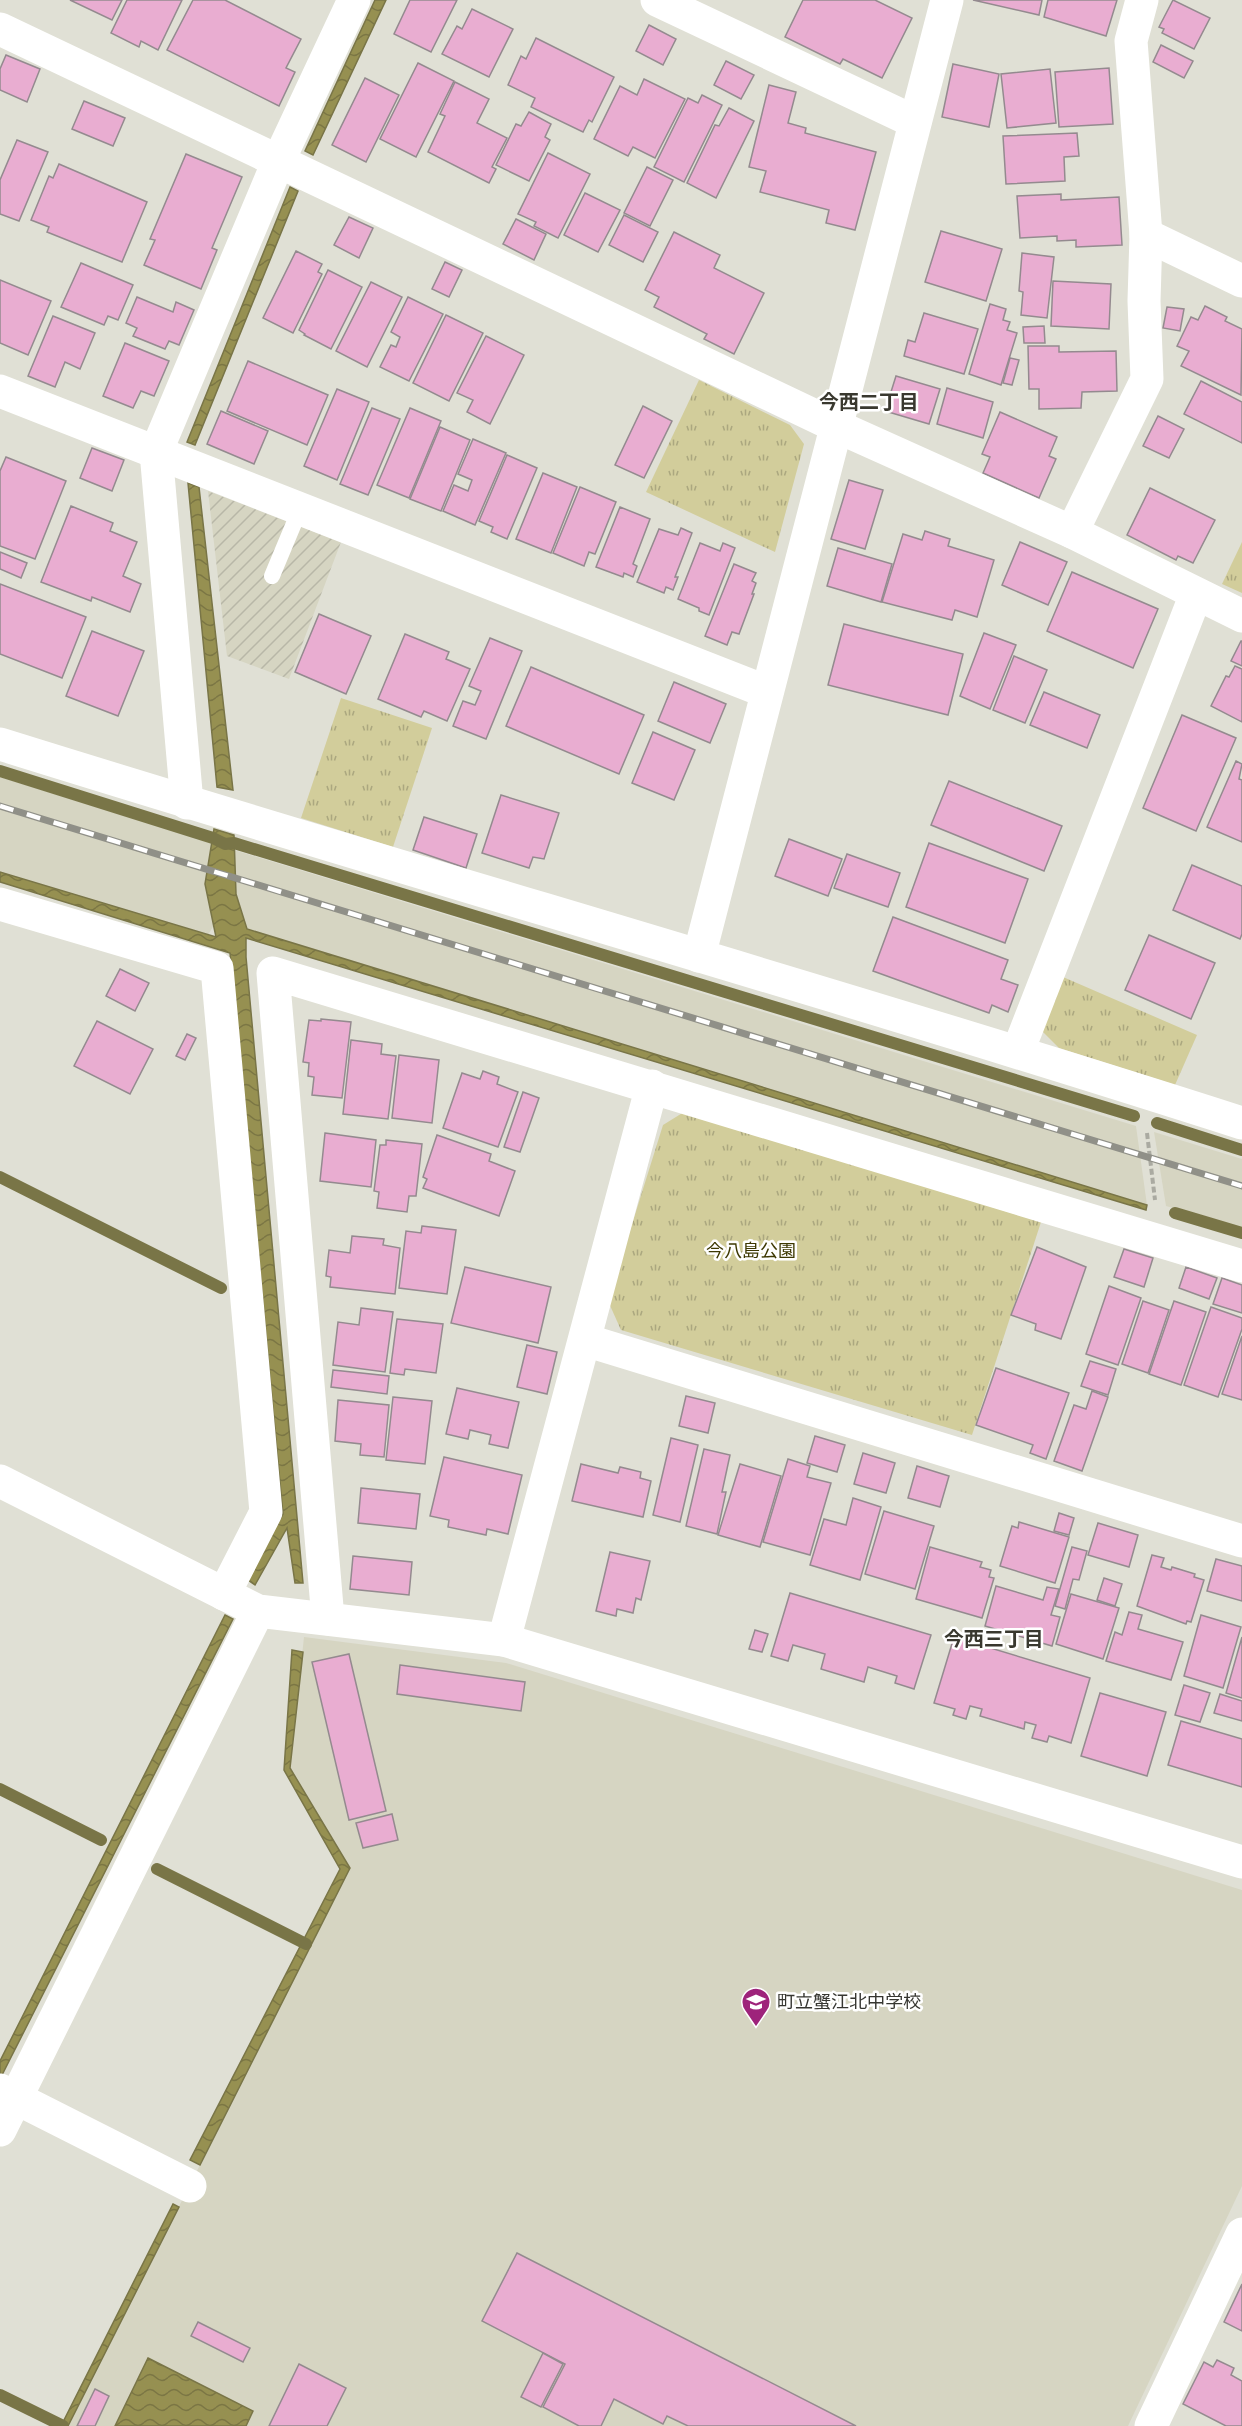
<svg xmlns="http://www.w3.org/2000/svg" width="1242" height="2426" font-family="Karla,'Noto Sans JP',sans-serif">
<style>
.built{fill:#d6d5c2}
.industrial{fill:url(#industrial-furrows)}
.grass{fill:url(#grass-tufts)}
.water{fill:url(#water-waves);stroke:#797547;stroke-width:1.5}
.lines{fill:none;stroke-linecap:round;stroke-linejoin:round}
.stream{stroke:#797547;stroke-width:12}
.building{fill:#e9add1;stroke:#948a8f;stroke-width:1.5}
.path{stroke:#aaaaa1;stroke-width:4;stroke-dasharray:6 3;stroke-linecap:butt}
.lane{stroke:#fff;stroke-width:16}
.street{stroke:#fff;stroke-width:33}
.rail-casing{stroke:#909088;stroke-width:7}
.rail{stroke:#fff;stroke-width:4.5;stroke-dasharray:14;stroke-linecap:butt}
.labels{text-anchor:middle;stroke-width:5;stroke-linejoin:round;paint-order:stroke}
.park-label{font-size:18px;fill:#3d3802;stroke:#fff}
.poi-label{font-size:18px;fill:#363631;stroke:#fff;text-anchor:start}
.neighbourhood-label{font-size:20px;font-weight:bold;fill:#39382f;stroke:#fff}
</style>
<defs>
<pattern id="industrial-furrows" width="10" height="10" patternUnits="userSpaceOnUse" patternTransform="scale(1.5)"><rect width="10" height="10" fill="#d6d5c2"/><path d="M-1 1l2-2M0 10L10 0M9 11l2-2" fill="none" stroke="#b8b7a7"/></pattern>
<pattern id="grass-tufts" width="24" height="20" patternUnits="userSpaceOnUse" patternTransform="scale(1.5)"><rect width="24" height="20" fill="#d2cd9b"/><path d="M3 7l-1-3M5 7V3M7 7l1-3M15 17l-1-3M17 17v-4M19 17l1-3" fill="none" stroke="#aba77f"/></pattern>
<pattern id="water-waves" width="16" height="10" patternUnits="userSpaceOnUse" patternTransform="scale(1.5)"><rect width="16" height="10" fill="#969051"/><path d="M0 5q4-4 8 0t8 0" fill="none" stroke="#7b7644"/></pattern>
</defs>
<rect width="100%" height="100%" fill="#e0e0d5"/>
<g class="built">
<path d="M0,777l212,66 -7,41 9,41 -6,10 -208,-63z"/>
<path d="M234,850l902,276 11,79 -900,-276 -11,-35z"/>
<path d="M1154,1132l88,27v69l-76,-22z"/>
<path d="M304,1637l202,26 736,227v296l-114,240h-1060l282,-558 -60,-100z"/>
</g>
<path class="industrial" d="M208,491l133,51 -52,137 -62,-23z"/>
<g class="grass">
<path d="M699,380l91,45 14,19 -29,108 -129,-60z"/>
<path d="M1242,542v51l-20,-9z"/>
<path d="M341,698l91,30 -39,119 -92,-29z"/>
<path d="M1063,977l134,58 -22,50 -116,-37 -17,-17z"/>
<path d="M684,1112l357,110 -69,213 -351,-105 -13,-29 55,-176z"/>
</g>
<g class="water">
<path d="M375,0h11l-73,155 -8,-4z"/>
<path d="M290,187l8,4 -103,254 -8,-3z"/>
<path d="M188,483l11,4 34,303 -16,-3z"/>
<path d="M214,829l20,6 2,59 11,35 900,276 -1,5 -900,-272v19l57,626h-8l-8,-55 -32,57 -10,-7 38,-64 -53,-561 -230,-71v-10l216,65 -11,-53z"/>
<path d="M225,1615l8,4 -231,456 -2,-1v-13z"/>
<path d="M292,1650l11,2 -13,116 60,100 -150,297 -10,-5 150,-291 -56,-99z"/>
<path d="M173,2204l6,3 -111,219h-7z"/>
<path d="M148,2358l105,53 -7,15h-131z"/>
</g>
<g class="lines">
<g class="stream">
<path d="M0,771l213,67 12,6 9,-1 900,273"/>
<path d="M1157,1123l85,27"/>
<path d="M0,1177l221,111"/>
<path d="M1175,1213l67,20"/>
<path d="M0,1789l101,51"/>
<path d="M157,1869l149,75"/>
<path d="M0,2395l63,31"/>
</g>
</g>
<g class="building">
<path d="M70,0h52l-10,20z"/>
<path d="M127,0h55l-24,50 -17,-9 -2,6 -28,-14z"/>
<path d="M193,0h32l76,39 -15,29 9,4 -16,34 -112,-56z"/>
<path d="M410,0h47l-26,52 -37,-18z"/>
<path d="M803,0h72l37,18 -30,60 -39,-19 -3,5 -55,-27z"/>
<path d="M973,0h69l-3,15z"/>
<path d="M1048,0h69l-11,36 -62,-19z"/>
<path d="M1173,0l37,18 -16,31 -32,-16 2,-4 -5,-2z"/>
<path d="M472,9l41,20 -24,48 -47,-23 15,-28 5,3z"/>
<path d="M649,25l27,14 -13,26 -27,-14z"/>
<path d="M536,38l78,39 -22,45 -3,-2 -6,12 -52,-25 4,-9 -27,-13 13,-29 5,3z"/>
<path d="M1161,45l32,16 -9,17 -31,-16z"/>
<path d="M6,55l34,14 -13,33 -27,-12v-21z"/>
<path d="M726,61l28,14 -13,24 -27,-14z"/>
<path d="M418,63l36,18 -38,76 -36,-18z"/>
<path d="M953,64l46,10 -10,53 -47,-10z"/>
<path d="M1109,68l4,56 -54,3 -4,-55z"/>
<path d="M1050,69l6,54 -49,5 -6,-54z"/>
<path d="M365,78l34,17 -33,67 -34,-17z"/>
<path d="M644,79l41,20 -30,59 -22,-11 -5,9 -34,-17 26,-53 17,9z"/>
<path d="M455,82l34,17 -12,24 30,15 -15,29 4,2 -7,14 -61,-31 17,-36 -5,-2z"/>
<path d="M769,85l27,7 -8,31 18,5 -1,5 71,19 -21,78 -29,-7 3,-13 -69,-18 6,-21 -17,-4z"/>
<path d="M702,95l20,10 -38,77 -30,-15 34,-69 10,5z"/>
<path d="M84,101l41,17 -12,28 -41,-17z"/>
<path d="M729,108l25,13 -38,77 -29,-15 28,-58 4,1z"/>
<path d="M529,112l22,12 -6,13 5,3 -21,41 -33,-16 20,-41 5,2z"/>
<path d="M1077,133l2,23 -15,1 1,24 -59,3 -3,-48z"/>
<path d="M17,140l31,12 -29,69 -19,-7v-34z"/>
<path d="M548,153l42,21 -32,64 -24,-12 2,-4 -18,-8z"/>
<path d="M186,154l56,23 -30,71 5,2 -16,39 -57,-24 11,-25 -5,-1z"/>
<path d="M59,164l88,38 -25,60 -75,-30 2,-5 -18,-7 18,-44 4,2z"/>
<path d="M647,167l26,13 -23,46 -26,-13z"/>
<path d="M585,193l35,17 -22,42 -34,-17z"/>
<path d="M1061,194v6l58,-3 3,48 -46,2v-7l-19,1v-5l-37,2 -3,-42z"/>
<path d="M624,215l34,17 -15,30 -34,-17z"/>
<path d="M349,217l24,11 -14,30 -25,-13z"/>
<path d="M516,219l30,15 -12,26 -31,-16z"/>
<path d="M941,231l61,18 -16,52 -61,-19z"/>
<path d="M674,232l46,23 -6,13 50,25 -30,61 -30,-15 3,-5 -53,-27 5,-10 -14,-7z"/>
<path d="M296,251l26,13 -4,8 4,2 -29,59 -30,-15z"/>
<path d="M1022,253l32,4 -7,61 -26,-3 2,-23 -4,-1z"/>
<path d="M445,262l17,8 -13,27 -17,-8z"/>
<path d="M81,263l52,22 -15,35 -10,-4 -4,9 -43,-18z"/>
<path d="M328,270l34,17 -31,62 -27,-14 1,-1 -6,-4z"/>
<path d="M0,280l51,21 -23,54 -28,-12z"/>
<path d="M1053,281l58,3 -2,45 -58,-3z"/>
<path d="M371,282l31,15 -35,70 -31,-16z"/>
<path d="M137,297l36,15 3,-10 18,8 -15,35 -10,-4 -4,8 -32,-13 4,-8 -11,-5z"/>
<path d="M408,297l35,17 -34,67 -29,-14 11,-22 5,2 4,-10 -9,-5z"/>
<path d="M990,304l16,5 -3,11 7,2 -3,8 10,3 -16,52 -32,-11z"/>
<path d="M1205,306l22,11 -2,4 17,8 -1,66 -60,-29 8,-15 -12,-5 14,-29 7,3z"/>
<path d="M1167,307l17,2 -4,22 -17,-3z"/>
<path d="M924,313l54,16 -14,45 -60,-18 4,-16 7,2z"/>
<path d="M446,315l37,18 -34,68 -36,-18z"/>
<path d="M53,316l42,17 -15,36 -15,-7 -10,25 -27,-11z"/>
<path d="M1044,326l1,17h-21l-1,-16z"/>
<path d="M486,336l38,19 -34,69 -23,-12 6,-12 -16,-7z"/>
<path d="M125,343l44,18 -15,35 -13,-5 -8,17 -30,-12z"/>
<path d="M1028,346h31v6l57,-1 1,40 -35,1 -1,16 -42,1v-20h-10z"/>
<path d="M1010,358l9,2 -7,25 -9,-2z"/>
<path d="M248,361l80,34 -21,50 -80,-34z"/>
<path d="M896,376l44,13 -11,35 -44,-13z"/>
<path d="M1201,381l41,21v41l-58,-29z"/>
<path d="M947,388l46,14 -10,36 -46,-14z"/>
<path d="M337,389l32,13 -32,78 -33,-14z"/>
<path d="M643,406l29,15 -28,57 -29,-13z"/>
<path d="M372,408l28,11 -32,76 -28,-11z"/>
<path d="M410,408l31,13 -32,77 -32,-13z"/>
<path d="M221,411l47,20 -14,33 -47,-20z"/>
<path d="M1000,412l57,25 -8,19 7,3 -17,39 -56,-25 7,-16 -8,-3z"/>
<path d="M1158,416l26,13 -15,29 -26,-12z"/>
<path d="M440,427l30,13 -29,71 -31,-12z"/>
<path d="M473,439l33,14 -31,72 -32,-14 11,-26 14,6 4,-11 -14,-6z"/>
<path d="M92,448l32,12 -12,31 -32,-13z"/>
<path d="M507,455l30,13 -30,71 -16,-7 2,-5 -14,-6z"/>
<path d="M6,457l60,24 -31,78 -35,-13v-75z"/>
<path d="M543,473l34,14 -26,66 -35,-14z"/>
<path d="M849,480l34,10 -18,59 -34,-10z"/>
<path d="M580,487l36,15 -21,52 -6,-2 -5,14 -31,-13z"/>
<path d="M1150,488l65,32 -22,43 -15,-7 -2,4 -49,-25z"/>
<path d="M71,506l42,17 -3,8 27,11 -14,34 18,8 -11,28 -38,-15 -1,4 -50,-19z"/>
<path d="M620,507l30,12 -17,45 4,2 -4,11 -9,-4 -1,4 -27,-10z"/>
<path d="M681,528l11,5 -17,44h3l-5,13 -7,-3 -2,6 -27,-11 22,-53 19,6z"/>
<path d="M925,531l25,8 -2,7 46,14 -17,57 -22,-7 -3,10 -70,-18 21,-68 19,6z"/>
<path d="M1020,542l47,20 -19,43 -46,-20z"/>
<path d="M700,543l20,8 3,-8 12,5 -26,67 -10,-4v-3l-21,-9z"/>
<path d="M838,548l54,16 -11,38 -54,-16z"/>
<path d="M0,552l27,11 -6,15 -21,-9z"/>
<path d="M734,564l22,9 -4,8 4,2 -4,11h2l-15,40 -7,-2 -5,13 -22,-9z"/>
<path d="M1072,572l86,37 -25,59 -86,-37z"/>
<path d="M0,584l86,33 -24,61 -62,-24z"/>
<path d="M319,614l52,22 -25,58 -51,-22z"/>
<path d="M844,624l119,30 -15,61 -120,-30z"/>
<path d="M92,631l52,20 -26,65 -52,-20z"/>
<path d="M984,633l32,12 -26,64 -30,-13z"/>
<path d="M405,634l44,18 -3,7 24,10 -23,52 -23,-10 -3,6 -43,-18z"/>
<path d="M490,638l32,13 -36,88 -33,-13 10,-25 12,4 6,-14 -12,-5z"/>
<path d="M1241,641h1v25l-11,-5z"/>
<path d="M1014,656l33,14 -22,53 -32,-13z"/>
<path d="M1235,666l7,3v53l-31,-16 15,-30 3,1z"/>
<path d="M531,667l113,48 -25,59 -113,-48z"/>
<path d="M674,682l52,22 -16,39 -52,-22z"/>
<path d="M1044,692l56,23 -13,33 -57,-23z"/>
<path d="M1182,715l54,23 -40,93 -53,-23z"/>
<path d="M653,732l42,18 -21,50 -42,-17z"/>
<path d="M1236,761l6,3 -3,15 3,1v62l-35,-15z"/>
<path d="M949,781l113,45 -18,45 -113,-46z"/>
<path d="M501,795l58,18 -15,46 -11,-2 -4,11 -47,-15z"/>
<path d="M424,817l53,17 -11,34 -53,-18z"/>
<path d="M789,839l53,20 -14,37 -53,-20z"/>
<path d="M929,843l99,36 -23,64 -99,-36z"/>
<path d="M847,854l53,19 -12,34 -54,-19z"/>
<path d="M1192,865l50,21v48l-2,5 -67,-29z"/>
<path d="M893,917l115,43 -7,19 17,6 -10,27 -16,-7 -3,8 -116,-42z"/>
<path d="M1149,935l66,28 -24,56 -66,-29z"/>
<path d="M120,969l29,14 -14,28 -29,-15z"/>
<path d="M321,1019l30,3 -9,76 -30,-3 2,-18 -6,-1 1,-13 -6,-1 6,-42 12,1z"/>
<path d="M97,1021l56,28 -23,45 -56,-28z"/>
<path d="M187,1034l9,4 -11,22 -9,-4z"/>
<path d="M351,1040l31,4 -1,10 15,2 -8,63 -45,-5z"/>
<path d="M399,1055l40,5 -7,63 -40,-5z"/>
<path d="M483,1071l16,6 -2,7 21,8 -20,55 -55,-19 19,-55 18,6z"/>
<path d="M523,1092l16,6 -19,54 -16,-5z"/>
<path d="M325,1133l51,7 -5,47 -51,-6z"/>
<path d="M437,1135l54,19 -2,7 26,10 -16,45 -76,-28 4,-9 -4,-2z"/>
<path d="M386,1140l36,4 -6,52h-7l-2,16 -30,-4 2,-16 -5,-1 6,-46h6z"/>
<path d="M422,1226l34,4 -9,64 -48,-6 7,-57 15,2z"/>
<path d="M352,1236l32,3 -1,6 17,3 -5,46 -65,-7 1,-10 -5,-1 3,-26 21,3z"/>
<path d="M1037,1247l49,20 -25,72 -26,-9 1,-6 -25,-9z"/>
<path d="M1124,1249l29,9 -9,29 -30,-10z"/>
<path d="M465,1267l86,20 -13,56 -87,-20z"/>
<path d="M1186,1267l31,11 -8,21 -30,-11z"/>
<path d="M1222,1278l20,7v28l-29,-9z"/>
<path d="M1109,1286l32,12 -23,67 -32,-11z"/>
<path d="M1143,1301l26,9 -21,63 -26,-9z"/>
<path d="M1174,1301l32,11 -25,73 -32,-11z"/>
<path d="M1211,1307l31,11v11l-24,68 -34,-12z"/>
<path d="M361,1308l32,4 -8,60 -52,-7 5,-43 21,3z"/>
<path d="M397,1319l46,5 -7,49 -31,-4 -1,6 -14,-2z"/>
<path d="M1242,1336v64l-20,-6z"/>
<path d="M527,1345l30,7 -10,42 -30,-7z"/>
<path d="M1090,1361l26,8 -8,26 -27,-9z"/>
<path d="M996,1368l73,25 -23,66 -16,-6 3,-8 -57,-20z"/>
<path d="M333,1370l56,6 -2,18 -56,-7z"/>
<path d="M457,1388l62,14 -11,46 -19,-4 2,-9 -21,-5 -2,9 -22,-5z"/>
<path d="M1092,1391l16,6 -26,74 -28,-10 20,-56 12,4z"/>
<path d="M686,1396l29,7 -7,30 -29,-7z"/>
<path d="M393,1397l39,4 -7,63 -39,-4z"/>
<path d="M338,1400l51,5 -5,52 -24,-2 1,-11 -26,-3z"/>
<path d="M815,1436l30,9 -8,27 -30,-9z"/>
<path d="M671,1438l27,7 -18,77 -27,-7z"/>
<path d="M704,1449l26,6 -8,37h4l-9,42 -31,-8z"/>
<path d="M863,1453l32,10 -9,30 -32,-9z"/>
<path d="M444,1457l78,18 -14,59 -21,-5 -1,6 -38,-8 1,-7 -19,-4z"/>
<path d="M788,1459l22,7 -3,11 24,6 -21,72 -47,-13z"/>
<path d="M581,1464l37,9 2,-6 21,5 -1,6 11,3 -8,36 -71,-16z"/>
<path d="M740,1464l41,12 -21,71 -42,-12z"/>
<path d="M917,1466l32,10 -9,31 -32,-9z"/>
<path d="M361,1488l59,6 -4,35 -58,-6z"/>
<path d="M853,1498l28,9 -21,73 -50,-15 14,-46 22,6z"/>
<path d="M884,1511l50,15 -19,63 -50,-15z"/>
<path d="M1059,1513l15,5 -5,17 -15,-4z"/>
<path d="M1019,1522l50,15 -14,46 -55,-17 12,-40 6,2z"/>
<path d="M1098,1523l40,12 -9,32 -41,-12z"/>
<path d="M930,1547l52,15 -2,5 11,3 -2,7 5,1 -12,40 -66,-19z"/>
<path d="M1072,1547l15,4 -8,29 -6,-1 -8,30 -10,-3z"/>
<path d="M610,1552l40,9 -9,39 -5,-2 -3,15 -16,-4 -1,7 -20,-5z"/>
<path d="M1152,1555l12,3 -3,9 10,3 1,-3 23,7 -1,3 10,3 -13,42 -4,-1 -1,3 -49,-18z"/>
<path d="M353,1556l59,6 -3,33 -59,-6z"/>
<path d="M1216,1559l26,7v35l-35,-10z"/>
<path d="M1104,1578l18,6 -7,22 -18,-6z"/>
<path d="M996,1586l47,14 4,-13 12,2 -8,26 9,2 -8,29 -67,-20z"/>
<path d="M790,1593l141,42 -17,54 -19,-6 2,-7 -29,-9 -4,15 -43,-13 4,-15 -32,-9 -5,16 -17,-5z"/>
<path d="M1071,1594l48,14 -16,51 -47,-15z"/>
<path d="M1129,1612l13,3 -4,14 45,13 -12,38 -65,-19 9,-29 7,3z"/>
<path d="M1201,1615l40,12 -18,61 -39,-12z"/>
<path d="M755,1630l13,4 -6,18 -13,-3z"/>
<path d="M954,1637l136,41 -19,65 -22,-7 -2,6 -15,-4 4,-13 -11,-3 -1,7 -44,-13 2,-7 -12,-3 -4,13 -13,-4 2,-6 -21,-6z"/>
<path d="M1242,1637v61l-16,-5z"/>
<path d="M349,1654l37,157 -37,9 -37,-158z"/>
<path d="M400,1665l125,17 -4,29 -124,-17z"/>
<path d="M1184,1685l26,8 -10,29 -25,-7z"/>
<path d="M1100,1693l66,19 -19,64 -66,-20z"/>
<path d="M1220,1694l22,7v20l-28,-8z"/>
<path d="M1181,1721l61,18v48l-74,-22z"/>
<path d="M392,1814l6,26 -35,8 -7,-25z"/>
<path d="M517,2253l339,173h-168l-21,-10 -4,8 -49,-25 -13,27h-22l-36,-19 22,-43 -83,-43z"/>
<path d="M1242,2284v47l-18,-9z"/>
<path d="M198,2322l52,26 -7,14 -52,-26z"/>
<path d="M543,2353l20,11 -22,43 -20,-10z"/>
<path d="M1217,2360l17,8 -3,7 11,6v45h-16l-43,-22 21,-42 9,5z"/>
<path d="M299,2364l47,24 -19,38h-58z"/>
<path d="M95,2389l14,7 -14,30h-18z"/>
</g>
<g class="lines">
<path class="path" d="M1147,1133l8,67"/>
<path class="lane" d="M272,576l28,-67"/>
<g class="street">
<path d="M657,0l258,122"/>
<path d="M0,29l836,397 236,106 170,84"/>
<path d="M1146,235l96,46"/>
<path d="M0,391l767,301"/>
<path d="M1072,532l75,-153 -3,-78 2,-66 -15,-194 11,-41"/>
<path d="M0,744c413,129 830,247 1242,379"/>
<path d="M187,803l-31,-351 122,-290 76,-162"/>
<path d="M0,904l217,64 49,544 -42,82"/>
<path d="M699,956l248,-956"/>
<path d="M1018,1051l178,-457"/>
<path d="M585,1340l657,201"/>
<path d="M0,1481l258,130 246,29 738,222"/>
<path d="M328,1619l-55,-646 969,293"/>
<path d="M504,1640l148,-554"/>
<path d="M0,2090l190,96"/>
<path d="M0,2130l258,-519"/>
<path d="M1151,2426l91,-192"/>
</g>
<g class="rail-casing">
<path id="rail" d="M0,806l1242,380"/>
</g>
<use href="#rail" class="rail"/>
</g>
<defs>
<g id="school-pin" transform="scale(1.5)"><path d="M0 17L-7.5 6A9.5 9.5 0 1 1 7.5 6Z" fill="#9e237b" stroke="#fff"/><path d="M0-5L7-2L0 1L-7-2ZM-4 1L0 2.5L4 1V4Q0 6-4 4Z" fill="#fff"/></g>
</defs>
<g fill-rule="evenodd">
<use href="#school-pin" x="756" y="2002"/>
</g>
<g class="labels">
<g class="park-label">
<text x="751" y="1257">今八島公園</text>
</g>
<g class="poi-label">
<text x="777" y="2008">町立蟹江北中学校</text>
</g>
<g class="neighbourhood-label">
<text x="869" y="409">今西二丁目</text>
<text x="994" y="1646">今西三丁目</text>
</g>
</g>
</svg>
